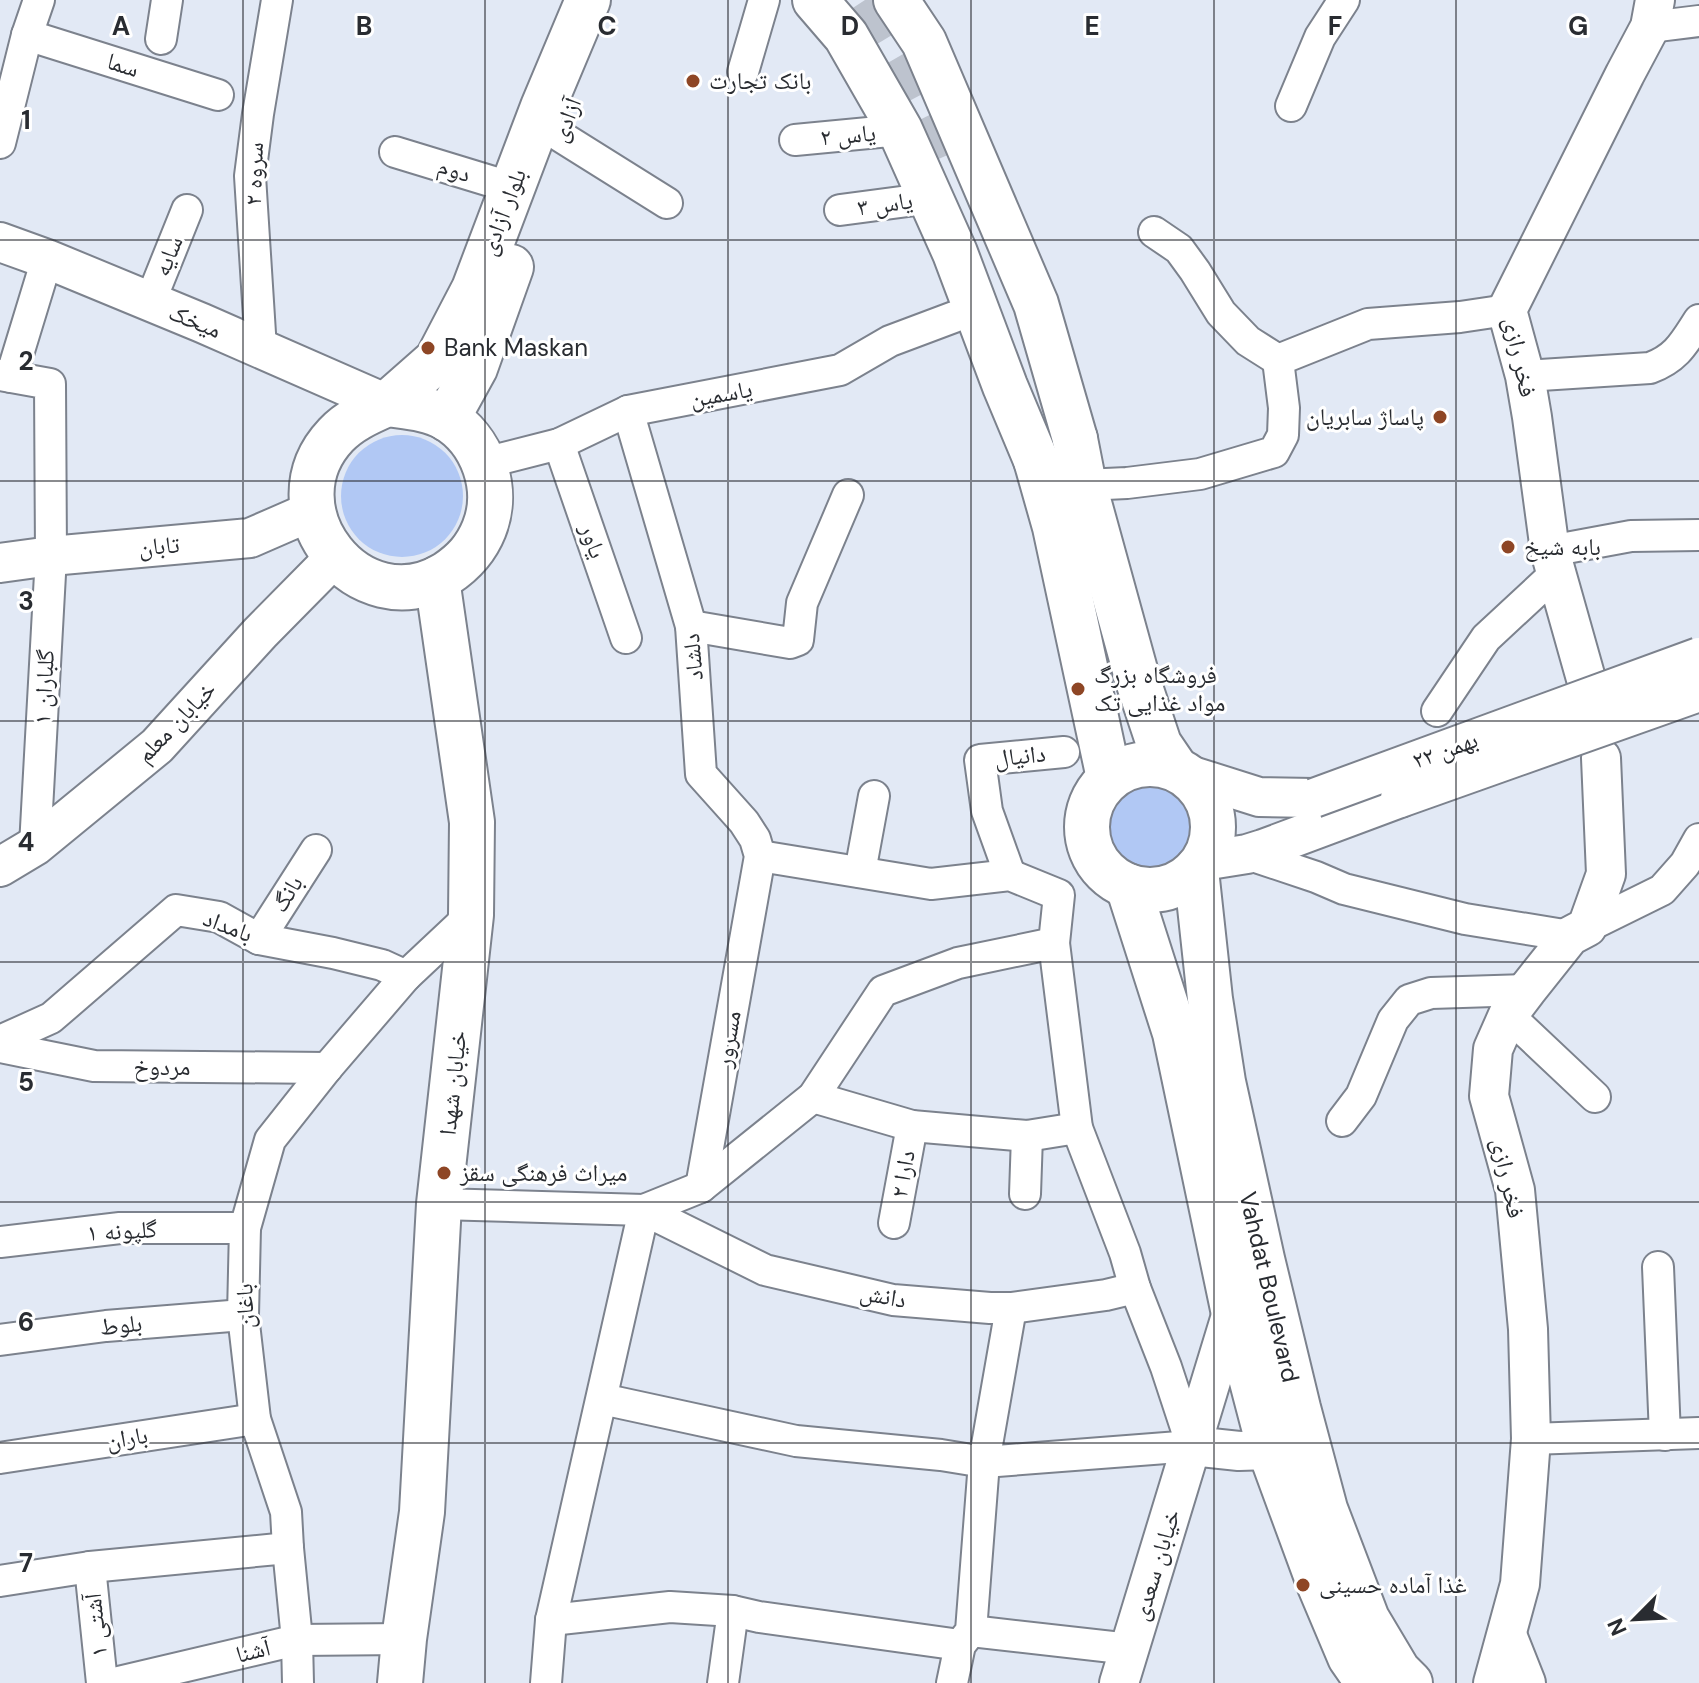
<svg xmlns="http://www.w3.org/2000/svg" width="1699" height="1683" font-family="'DM Sans','Noto Naskh Arabic',sans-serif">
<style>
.green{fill:#b1c8f4}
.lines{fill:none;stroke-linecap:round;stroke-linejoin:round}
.primary-tunnel{stroke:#bdc3ce;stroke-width:44;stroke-dasharray:44 22;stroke-linecap:butt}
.minor-casing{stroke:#7c828d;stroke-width:34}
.tertiary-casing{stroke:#7c828d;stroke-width:42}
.secondary-casing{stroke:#7c828d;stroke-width:48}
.primary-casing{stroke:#7c828d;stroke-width:48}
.minor{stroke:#fff;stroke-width:30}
.tertiary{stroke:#fff;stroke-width:38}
.secondary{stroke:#fff;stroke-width:44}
.primary{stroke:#fff;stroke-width:44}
.tertiary-bridge-casing{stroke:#7c828d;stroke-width:42;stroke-linecap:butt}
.tertiary-bridge{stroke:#fff;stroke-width:38}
.grid{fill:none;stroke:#292c31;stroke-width:2;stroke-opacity:0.55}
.poi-dot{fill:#8e4625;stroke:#fff;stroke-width:3}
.labels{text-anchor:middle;stroke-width:6;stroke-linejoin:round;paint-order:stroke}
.street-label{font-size:24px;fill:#292c31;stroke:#fff}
.poi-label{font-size:24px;fill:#292c31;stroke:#fff;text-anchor:start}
.grid-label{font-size:26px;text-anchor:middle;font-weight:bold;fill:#292c31;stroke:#fff;stroke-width:6;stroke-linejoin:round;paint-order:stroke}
</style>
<rect width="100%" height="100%" fill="#e2e9f5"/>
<g class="green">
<circle cx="402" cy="496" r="61"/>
<circle cx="1148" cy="829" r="48"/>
</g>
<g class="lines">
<path class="primary-tunnel" d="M865,0c33,50 63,104 87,159"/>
<g class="minor-casing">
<g id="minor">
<path d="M1650,27l49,-6"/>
<path d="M27,35l191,60"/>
<path d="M161,39l6,-39"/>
<path d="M743,72l21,-72"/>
<path d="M1291,106l29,-69 24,-37"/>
<path d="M560,136l107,67"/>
<path d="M795,140l105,-10"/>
<path d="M0,143l27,-108 12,-35"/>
<path d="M395,152l118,36"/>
<path d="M840,210l91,-12"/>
<path d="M1154,232l25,17 16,22 26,42 27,28 30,19"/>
<path d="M150,302l37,-92"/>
<path d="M261,349l-11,-173 8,-62 19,-114"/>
<path d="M0,375l50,9 1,172 -16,290"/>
<path d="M1525,376l125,-8c27,-10 34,-25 49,-48"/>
<path d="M11,377l36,-118"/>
<path d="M628,411l63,215 10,148 43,48 11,17 5,17 -59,331"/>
<path d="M559,444l67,194"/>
<path d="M484,463l75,-19 69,-33 212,-41 50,-29 64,-24"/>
<path d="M1084,485l43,-2 73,-9 74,-22 9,-17 1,-27 -6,-48 90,-36 92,-7 47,-7"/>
<path d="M1550,551l81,-15 68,-1"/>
<path d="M691,626l99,17 8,-3 4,-37 46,-108"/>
<path d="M1437,711l49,-73 70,-65"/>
<path d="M1247,854l69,23 28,12 121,30 105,17"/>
<path d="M860,872l14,-76"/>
<path d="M1010,875l-23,-64 -7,-51 84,-8"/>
<path d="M1587,927l75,-37 23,-26 14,-25"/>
<path d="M259,939l57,-89"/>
<path d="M1508,1015l87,82"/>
<path d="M0,1041l51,-23 125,-108 43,7 40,22 74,14 49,12 24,11 65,-61"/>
<path d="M0,1047l94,19 233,2"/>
<path d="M813,1097l99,29 115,10 50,-8"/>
<path d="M1342,1121l19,-25 32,-76 16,-20 22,-7 96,-3"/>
<path d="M1025,1194l2,-58"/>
<path d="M439,1204l205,6 57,-23 112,-90 70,-106 75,-28 96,-20 5,-48 -49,-20 -79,9 -171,-28"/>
<path d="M894,1223l18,-97"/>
<path d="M0,1242l120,-14h125"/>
<path d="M1658,1267l7,168"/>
<path d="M0,1340l106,-14 137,-11"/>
<path d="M602,1399l194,42 145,14 43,7 208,-16 -26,-79 -31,-79 -10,-35 -48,-125 -23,-185"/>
<path d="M1531,1439l168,-6"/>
<path d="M0,1458l255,-39"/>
<path d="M90,1567l12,116"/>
<path d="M0,1581l90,-14 198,-19"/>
<path d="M551,1620l119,-13 63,4 26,6 201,28"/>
<path d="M971,1631l159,18"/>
<path d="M114,1683l183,-43 107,-1"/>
<path d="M298,1683l-1,-43 -9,-92 -2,-36 -31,-93 -12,-104 2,-87 25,-88 57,-72 79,-92"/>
<path d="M546,1683l5,-63 93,-410 121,60 128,30 97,8h21l95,-13 29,-7"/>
<path d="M723,1683l10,-72"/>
<path d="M952,1683l8,-38 11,-14 13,-169 27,-154"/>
</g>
</g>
<g class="tertiary-casing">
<g id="tertiary">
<path d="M0,242l47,17 155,64 185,81"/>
<path d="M0,563l51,-7 199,-18 62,-27"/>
<path d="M1590,693l-40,-142 -18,-134 -7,-41 -18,-66 118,-236 25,-47 5,-27"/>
<path d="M1186,774l73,23 55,1"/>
<path d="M1203,861l44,-7 16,-5 137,-51"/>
<path d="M0,867l35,-21 122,-100 103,-113 75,-76"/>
<path d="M1192,1446l47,5 31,-1"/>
<path d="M1507,1635l19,48"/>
<path d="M1119,1683l114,-374"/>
<path d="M1493,1683l27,-99 11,-145 -3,-110 -13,-139 -26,-94 4,-47 15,-34 19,-25 43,-54 17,-9 19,-53 -5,-116"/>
</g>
</g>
<g class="secondary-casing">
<g id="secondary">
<path d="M815,0l31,36 54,94 55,123 50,133 31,74"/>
<path d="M896,0l28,42 112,262 39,135"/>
<path d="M387,404c20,3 41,4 59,14 37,22 54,71 38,111 -8,20 -20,33 -38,45 -86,53 -180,-65 -110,-139 14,-15 33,-23 51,-31z"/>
<path d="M387,404l50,-44 37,-71 69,-182 45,-107"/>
<path d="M447,419l28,-51 36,-101"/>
<path d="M400,1683l4,-44 18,-127 17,-308 32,-289 1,-93 -35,-243"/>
</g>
</g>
<g class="primary-casing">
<g id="primary">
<path d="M1075,439l9,46 54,196 21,63 17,25"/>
<path d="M1036,460l19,67 54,251"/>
<circle cx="1150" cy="827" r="63"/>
<path d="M1196,870l14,129 13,83 39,177 36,149 27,101 42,110 31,52 12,12"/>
<path d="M1128,886l47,147 58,276 37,141 50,136 30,71 18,26"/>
</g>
</g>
<use href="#minor" class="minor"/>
<use href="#tertiary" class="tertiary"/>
<use href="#secondary" class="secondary"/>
<use href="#primary" class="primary"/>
<g class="tertiary-bridge-casing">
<g id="tertiary-bridge">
<path d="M1314,798l385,-141"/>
<path d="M1400,798l299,-106"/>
</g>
</g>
<use href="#tertiary-bridge" class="tertiary-bridge"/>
</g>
<path class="grid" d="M243,0v1683M485,0v1683M728,0v1683M971,0v1683M1214,0v1683M1456,0v1683M0,240h1699M0,481h1699M0,721h1699M0,962h1699M0,1202h1699M0,1443h1699"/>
<g class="poi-dot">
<circle cx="693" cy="81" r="8"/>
<circle cx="428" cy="348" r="8"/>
<circle cx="1440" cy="417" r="8"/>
<circle cx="1508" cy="547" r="8"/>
<circle cx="1078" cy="689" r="8"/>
<circle cx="444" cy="1173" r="8"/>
<circle cx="1303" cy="1585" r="8"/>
</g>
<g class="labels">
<g class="street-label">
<text transform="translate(123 65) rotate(17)" y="8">سما</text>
<text transform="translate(566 120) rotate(-69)" y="8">آزادی</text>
<text transform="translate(848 135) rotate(-5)" y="8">یاس ۲</text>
<text transform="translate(454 170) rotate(17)" y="8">دوم</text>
<text transform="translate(254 174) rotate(-88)" y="8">سروه ۲</text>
<text transform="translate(885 204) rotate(-8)" y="8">یاس ۳</text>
<text transform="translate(503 212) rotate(-69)" y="8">بلوار آزادی</text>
<text transform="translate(168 256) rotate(-68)" y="8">سایه</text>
<text transform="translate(195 321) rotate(22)" y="8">میخک</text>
<text transform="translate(1520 357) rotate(78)" y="8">فخر رازی</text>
<text transform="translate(721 394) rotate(-10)" y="8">یاسمین</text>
<text transform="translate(593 541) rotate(71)" y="8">یاور</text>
<text transform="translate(159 546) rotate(-5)" y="8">تابان</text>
<text transform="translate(693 657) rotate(-95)" y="8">دلشاد</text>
<text transform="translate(44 687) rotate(-87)" y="8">گلباران ۱</text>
<text transform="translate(176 722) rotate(-46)" y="8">خیابان معلم</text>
<text transform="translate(1445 750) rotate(-20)" y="8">۲۲ بهمن</text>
<text transform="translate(1020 756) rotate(-6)" y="8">دانیال</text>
<text transform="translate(287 894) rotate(-58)" y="8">بانگ</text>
<text transform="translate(228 926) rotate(21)" y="8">بامداد</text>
<text transform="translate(728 1039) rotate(-80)" y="8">مسرور</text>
<text x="162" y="1075">مردوخ</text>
<text transform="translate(453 1083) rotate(-84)" y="8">خیابان شهدا</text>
<text transform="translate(903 1174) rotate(-80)" y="8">دارا ۲</text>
<text transform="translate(1508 1178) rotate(78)" y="8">فخر رازی</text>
<text transform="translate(122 1231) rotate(-3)" y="8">گلپونه ۱</text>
<text transform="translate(1269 1287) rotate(77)" y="8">Vahdat Boulevard</text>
<text transform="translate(883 1296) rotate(10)" y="8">دانش</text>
<text transform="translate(245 1306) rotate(-92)" y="8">باغان</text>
<text transform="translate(121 1325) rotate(-6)" y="8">بلوط</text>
<text transform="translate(127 1438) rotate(-9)" y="8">باران</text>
<text transform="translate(1156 1565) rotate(-73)" y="8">خیابان سعدی</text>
<text transform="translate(96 1625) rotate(-96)" y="8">آشتی ۱</text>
<text transform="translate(253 1651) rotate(-14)" y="8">آشنا</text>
</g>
<g class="poi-label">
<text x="709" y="89">بانک تجارت</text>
<text x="444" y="356">Bank Maskan</text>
<text x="1424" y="425" text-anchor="end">پاساژ سابریان</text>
<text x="1524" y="555">بابه شیخ</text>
<text x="1094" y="683">فروشگاه بزرگ<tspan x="1094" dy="28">مواد غذایی تک</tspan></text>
<text x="460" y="1181">میراث فرهنگی سقز</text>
<text x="1319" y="1593">غذا آماده حسینی</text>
</g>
</g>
<g class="grid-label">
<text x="121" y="35">A</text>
<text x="364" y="35">B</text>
<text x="607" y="35">C</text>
<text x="850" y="35">D</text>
<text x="1092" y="35">E</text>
<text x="1335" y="35">F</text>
<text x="1578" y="35">G</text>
<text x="26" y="129">1</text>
<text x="26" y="370">2</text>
<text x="26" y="610">3</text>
<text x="26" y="851">4</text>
<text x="26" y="1091">5</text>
<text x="26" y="1331">6</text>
<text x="26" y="1572">7</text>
</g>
<g transform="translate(1635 1619) rotate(246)" stroke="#ffffff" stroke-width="6" paint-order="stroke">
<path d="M0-6L14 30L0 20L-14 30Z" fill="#292c31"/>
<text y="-12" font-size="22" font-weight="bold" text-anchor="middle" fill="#292c31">N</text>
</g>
</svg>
